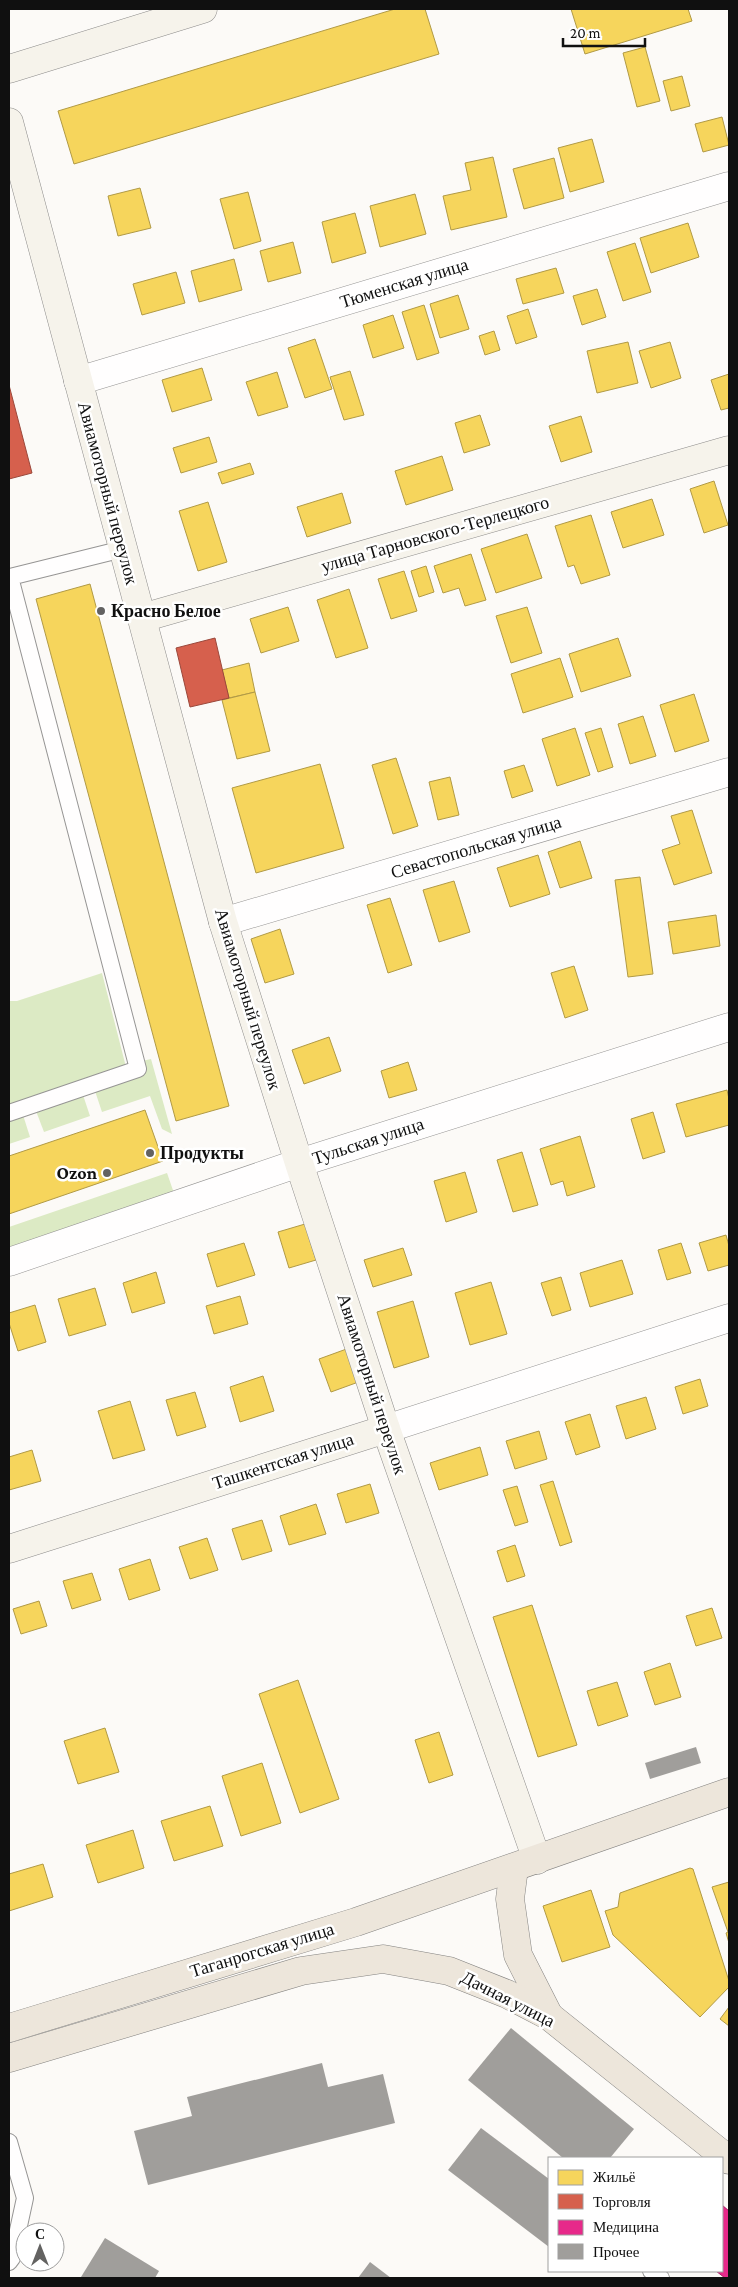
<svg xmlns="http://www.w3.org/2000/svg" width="738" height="2287" font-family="'Crimson Pro',serif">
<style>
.forest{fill:#dceac4}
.homes{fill:#f6d55c;stroke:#b19a45}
.shops{fill:#d6604d;stroke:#9b483b}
.health{fill:#e7298a;stroke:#a62265}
.building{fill:#a09e9b}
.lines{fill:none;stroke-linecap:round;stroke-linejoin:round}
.lane-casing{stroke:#969594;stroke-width:18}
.street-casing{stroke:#969594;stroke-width:29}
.secondary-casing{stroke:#8d8c8b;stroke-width:29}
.primary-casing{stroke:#848381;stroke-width:29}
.lane{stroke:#fffefe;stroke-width:16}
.street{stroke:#fffefe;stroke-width:28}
.secondary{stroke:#f6f3eb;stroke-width:28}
.primary{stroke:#ede6db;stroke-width:28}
.poi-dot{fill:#636261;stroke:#fff;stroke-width:2}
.labels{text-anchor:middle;stroke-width:5;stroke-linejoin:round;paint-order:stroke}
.street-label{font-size:18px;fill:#101010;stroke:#fff}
.poi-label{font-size:18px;font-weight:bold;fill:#101010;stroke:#fff;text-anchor:start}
</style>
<rect width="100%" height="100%" fill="#fcfaf7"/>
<g class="forest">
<path d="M102,973l24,94 -117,39v-105h8z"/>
<path d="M151,1059l21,75 -10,-5 -12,-33 -48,16 -7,-21 50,-17 -3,-13z"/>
<path d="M83,1095l7,21 -46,16 -8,-21z"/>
<path d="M23,1115l7,22 -21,7v-24z"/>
<path d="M167,1173l8,23 -166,57v-26z"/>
</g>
<g class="homes">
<path d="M395,9h30l14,45 -365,110 -16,-53z"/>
<path d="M571,9h117l4,12 -107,33z"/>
<path d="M645,47l15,54 -23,6 -14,-54z"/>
<path d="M682,76l8,30 -19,5 -8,-30z"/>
<path d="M722,117l7,28 -26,7 -8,-28z"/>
<path d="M592,139l12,43 -34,10 -12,-44z"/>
<path d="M493,157l14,60 -56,13 -8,-34 28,-6 -6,-27z"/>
<path d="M554,158l10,40 -40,11 -11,-40z"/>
<path d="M140,188l11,40 -33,8 -10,-40z"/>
<path d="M248,192l13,49 -27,8 -14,-50z"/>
<path d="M415,194l11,40 -46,13 -10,-41z"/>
<path d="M355,213l11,40 -34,10 -10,-41z"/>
<path d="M688,223l11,34 -48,16 -11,-35z"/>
<path d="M293,242l8,31 -33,9 -8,-31z"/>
<path d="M635,243l16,49 -28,9 -16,-49z"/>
<path d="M234,259l8,31 -43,12 -8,-31z"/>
<path d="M556,268l8,25 -41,11 -7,-25z"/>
<path d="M176,272l9,31 -43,12 -9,-31z"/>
<path d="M597,289l9,28 -24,8 -9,-29z"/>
<path d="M458,295l11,34 -29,9 -10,-34z"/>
<path d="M424,305l15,48 -22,7 -15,-48z"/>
<path d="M528,309l9,28 -21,7 -9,-28z"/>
<path d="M393,315l11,33 -31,10 -10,-33z"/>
<path d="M494,331l6,19 -15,5 -6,-19z"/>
<path d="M315,339l17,50 -27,9 -17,-50z"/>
<path d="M628,342l10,41 -41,10 -10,-42z"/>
<path d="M670,342l11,36 -30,10 -12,-37z"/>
<path d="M202,368l10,32 -40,12 -10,-32z"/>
<path d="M350,371l14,44 -20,5 -14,-43z"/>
<path d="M277,372l11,35 -30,9 -12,-34z"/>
<path d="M729,374v34l-8,2 -10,-30z"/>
<path d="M480,415l10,30 -26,8 -9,-30z"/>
<path d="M581,416l11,36 -31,10 -12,-36z"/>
<path d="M209,437l8,25 -36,11 -8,-25z"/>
<path d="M442,456l11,34 -47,15 -11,-34z"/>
<path d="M250,463l4,11 -32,10 -4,-11z"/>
<path d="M714,481l14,44 -24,8 -14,-44z"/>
<path d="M342,493l9,30 -44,14 -10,-30z"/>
<path d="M652,499l12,36 -41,13 -12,-36z"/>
<path d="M208,502l19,60 -29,9 -19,-60z"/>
<path d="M591,515l19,60 -29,9 -7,-19 -6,2 -13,-41z"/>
<path d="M527,534l15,44 -46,15 -15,-44z"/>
<path d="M471,554l15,46 -21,6 -6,-18 -16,5 -9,-27z"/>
<path d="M426,566l8,26 -15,5 -8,-26z"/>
<path d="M404,571l13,40 -26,8 -13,-40z"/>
<path d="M90,584l139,522 -53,15 -140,-522z"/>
<path d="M349,589l19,59 -32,10 -19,-58z"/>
<path d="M288,607l11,34 -38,12 -11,-34z"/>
<path d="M527,607l15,46 -31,10 -15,-47z"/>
<path d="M618,638l13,38 -50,16 -12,-38z"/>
<path d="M560,658l13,39 -50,16 -12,-39z"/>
<path d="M249,663l6,29 -26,6 -7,-28z"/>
<path d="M255,692l15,59 -33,8 -15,-59z"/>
<path d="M694,694l15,47 -34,11 -15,-47z"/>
<path d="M643,716l13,40 -26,8 -12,-40z"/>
<path d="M575,728l15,47 -33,11 -15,-47z"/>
<path d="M601,728l12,39 -15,5 -13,-39z"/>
<path d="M396,758l22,68 -25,8 -21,-69z"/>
<path d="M320,764l24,84 -88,25 -24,-85z"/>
<path d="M524,765l9,26 -21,7 -8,-27z"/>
<path d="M450,777l9,38 -21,5 -9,-38z"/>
<path d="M692,810l20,63 -38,12 -12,-35 18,-6 -9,-28z"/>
<path d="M580,841l12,37 -32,10 -12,-36z"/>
<path d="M538,855l12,39 -40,13 -13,-39z"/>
<path d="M640,877l13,97 -25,3 -13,-97z"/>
<path d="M454,881l16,51 -31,10 -16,-52z"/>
<path d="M390,898l22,67 -24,8 -21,-68z"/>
<path d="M716,915l4,31 -47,8 -5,-32z"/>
<path d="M280,929l14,45 -29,9 -14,-44z"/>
<path d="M574,966l14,44 -23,8 -14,-45z"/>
<path d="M329,1037l12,34 -37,13 -12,-34z"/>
<path d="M408,1062l9,28 -28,8 -8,-27z"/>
<path d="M727,1090l2,9v26l-43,12 -10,-33z"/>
<path d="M145,1110l18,51 -154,53v-58z"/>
<path d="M653,1112l12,40 -22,7 -12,-40z"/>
<path d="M580,1136l15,51 -28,9 -4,-15 -12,4 -11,-36z"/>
<path d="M522,1152l16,53 -25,7 -16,-52z"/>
<path d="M465,1172l12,40 -31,10 -12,-41z"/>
<path d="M305,1224l11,36 -27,8 -11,-36z"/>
<path d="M726,1235l3,11v19l-21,6 -9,-28z"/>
<path d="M244,1243l11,32 -38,12 -10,-33z"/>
<path d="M681,1243l10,30 -24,7 -9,-30z"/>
<path d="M403,1248l9,27 -39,12 -9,-27z"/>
<path d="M622,1260l11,34 -43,13 -10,-34z"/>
<path d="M156,1272l9,31 -33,10 -9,-30z"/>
<path d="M561,1277l10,33 -19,6 -11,-33z"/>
<path d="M491,1282l16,52 -37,11 -15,-52z"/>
<path d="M95,1288l11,37 -37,11 -11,-37z"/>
<path d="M240,1296l8,28 -34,10 -8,-28z"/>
<path d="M413,1301l16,56 -35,11 -17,-56z"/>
<path d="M35,1305l11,37 -28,9 -9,-28v-10z"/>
<path d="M352,1347l12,33 -33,12 -12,-33z"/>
<path d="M263,1376l11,35 -34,11 -10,-35z"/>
<path d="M700,1379l8,27 -25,8 -8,-27z"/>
<path d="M195,1392l11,35 -29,9 -11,-36z"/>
<path d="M646,1397l10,32 -30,10 -10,-33z"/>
<path d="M130,1401l15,49 -32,9 -15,-48z"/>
<path d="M590,1414l10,33 -24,8 -11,-33z"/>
<path d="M539,1431l8,28 -32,10 -9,-28z"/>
<path d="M480,1447l8,28 -49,15 -9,-27z"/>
<path d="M32,1450l9,31 -32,9v-33z"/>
<path d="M553,1481l19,61 -12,4 -20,-61z"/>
<path d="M370,1484l9,29 -33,10 -9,-29z"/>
<path d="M517,1486l11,36 -13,4 -12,-36z"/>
<path d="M316,1504l10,30 -37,11 -9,-29z"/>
<path d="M262,1520l10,31 -30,9 -10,-31z"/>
<path d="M207,1538l11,32 -28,9 -11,-32z"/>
<path d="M515,1545l10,31 -18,6 -10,-31z"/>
<path d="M150,1559l10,31 -31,10 -10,-31z"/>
<path d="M92,1573l9,27 -29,9 -9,-28z"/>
<path d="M39,1601l8,25 -26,8 -8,-25z"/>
<path d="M532,1605l45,140 -39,12 -45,-140z"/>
<path d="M712,1608l10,30 -26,8 -10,-30z"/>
<path d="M670,1663l11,34 -26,8 -11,-33z"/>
<path d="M298,1680l41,119 -39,14 -41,-119z"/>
<path d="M617,1682l11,34 -30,10 -11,-35z"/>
<path d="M105,1728l14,44 -41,12 -14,-43z"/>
<path d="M439,1732l14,43 -24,8 -14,-43z"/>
<path d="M262,1763l19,60 -40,13 -19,-60z"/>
<path d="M210,1806l13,40 -49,15 -13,-40z"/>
<path d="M133,1830l11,38 -46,15 -12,-38z"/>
<path d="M43,1864l10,33 -44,14v-37z"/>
<path d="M690,1868l3,1 36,112v6l-29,30 -87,-82 -8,-24 13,-4 2,-14z"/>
<path d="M729,1882v61l-3,-10 2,-1 -16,-45z"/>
<path d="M591,1890l19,57 -48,15 -19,-56z"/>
<path d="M729,2007v19l-9,-7z"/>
</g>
<g class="shops">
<path d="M9,385l23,88 -23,6z"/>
<path d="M215,638l14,60 -39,9 -14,-59z"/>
</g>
<path class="health" d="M722,2205l7,6v67h-4l-9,-7h6z"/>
<g class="building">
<path d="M696,1747l5,16 -51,16 -5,-16z"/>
<path d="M511,2028l123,101 -24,29h-47l-95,-78z"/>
<path d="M322,2063l6,24 55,-13 12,49 -247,62 -14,-54 58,-15 -5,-19z"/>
<path d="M481,2128l68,51v68l-101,-77z"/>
<path d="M105,2238l54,33 -4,7 -74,-1z"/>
<path d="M370,2262l21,16h-33z"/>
</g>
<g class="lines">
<g class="lane-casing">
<g id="lane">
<path d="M9,1113l129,-44 -128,-492 113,-28"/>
<path d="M9,2142l16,56 -13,60 -3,4"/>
<path d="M651,2271l10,7"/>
</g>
</g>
<g class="street-casing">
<g id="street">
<path d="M78,381l651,-195"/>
<path d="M223,922l506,-150"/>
<path d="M9,1262l290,-99 430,-136"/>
<path d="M386,1429l343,-111"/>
</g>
</g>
<g class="secondary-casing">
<g id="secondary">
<path d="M9,69l194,-60"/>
<path d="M9,122l214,800 76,241 87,266 151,431"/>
<path d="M142,618l587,-168"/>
<path d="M9,1549l377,-120"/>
</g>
</g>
<g class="primary-casing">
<g id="primary">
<path d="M514,1868l-4,31 8,56 31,61"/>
<path d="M9,2028l347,-106 373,-130"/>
<path d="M9,2058l292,-87 82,-12 66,12 58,23 42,22 180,144"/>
</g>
</g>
<use href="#lane" class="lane"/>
<use href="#street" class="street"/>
<use href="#secondary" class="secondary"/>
<use href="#primary" class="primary"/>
</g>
<g class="poi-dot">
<circle cx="101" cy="611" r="5"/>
<circle cx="150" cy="1153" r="5"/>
<circle cx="107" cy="1173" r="5"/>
</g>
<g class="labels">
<g class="street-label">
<text transform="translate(404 283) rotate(-17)" y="6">Тюменская улица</text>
<text transform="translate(108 493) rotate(75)" y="6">Авиамоторный переулок</text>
<text transform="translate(435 534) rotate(-16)" y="6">улица Тарновского-Терлецкого</text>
<text transform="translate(476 847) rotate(-17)" y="6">Севастопольская улица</text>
<text transform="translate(248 999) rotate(73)" y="6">Авиамоторный переулок</text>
<text transform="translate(368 1141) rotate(-18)" y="6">Тульская улица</text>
<text transform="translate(372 1384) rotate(72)" y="6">Авиамоторный переулок</text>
<text transform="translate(283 1461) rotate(-18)" y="6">Ташкентская улица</text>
<text transform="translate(262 1950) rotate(-17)" y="6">Таганрогская улица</text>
<text transform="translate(508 1999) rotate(27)" y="6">Дачная улица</text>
</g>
<g class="poi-label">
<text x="111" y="617">Красно Белое</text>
<text x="160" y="1159">Продукты</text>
<text x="97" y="1179" text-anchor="end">Ozon</text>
</g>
</g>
<rect width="738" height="2287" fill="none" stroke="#101010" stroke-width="20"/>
<rect x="548" y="2157" width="175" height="115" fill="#ffffff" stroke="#9f9f9f"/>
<rect x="558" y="2170" width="25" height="15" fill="#f6d55c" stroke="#9f9f9f"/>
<text x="593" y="2182" font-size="15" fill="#101010">Жильё</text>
<rect x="558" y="2194" width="25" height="15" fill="#d6604d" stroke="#9f9f9f"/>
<text x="593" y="2207" font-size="15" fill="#101010">Торговля</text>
<rect x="558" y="2220" width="25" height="15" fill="#e7298a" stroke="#9f9f9f"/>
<text x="593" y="2232" font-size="15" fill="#101010">Медицина</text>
<rect x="558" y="2244" width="25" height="15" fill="#a09e9b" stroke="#9f9f9f"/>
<text x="593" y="2257" font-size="15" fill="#101010">Прочее</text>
<g transform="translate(40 2247)"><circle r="24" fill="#ffffff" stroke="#9f9f9f"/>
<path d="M0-4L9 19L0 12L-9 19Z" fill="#636261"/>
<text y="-8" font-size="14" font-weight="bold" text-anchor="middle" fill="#101010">С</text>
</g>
<path d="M563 38v8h82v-8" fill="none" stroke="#101010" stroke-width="2.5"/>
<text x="570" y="38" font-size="15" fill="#101010" stroke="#ffffff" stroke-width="4" paint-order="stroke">20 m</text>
</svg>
